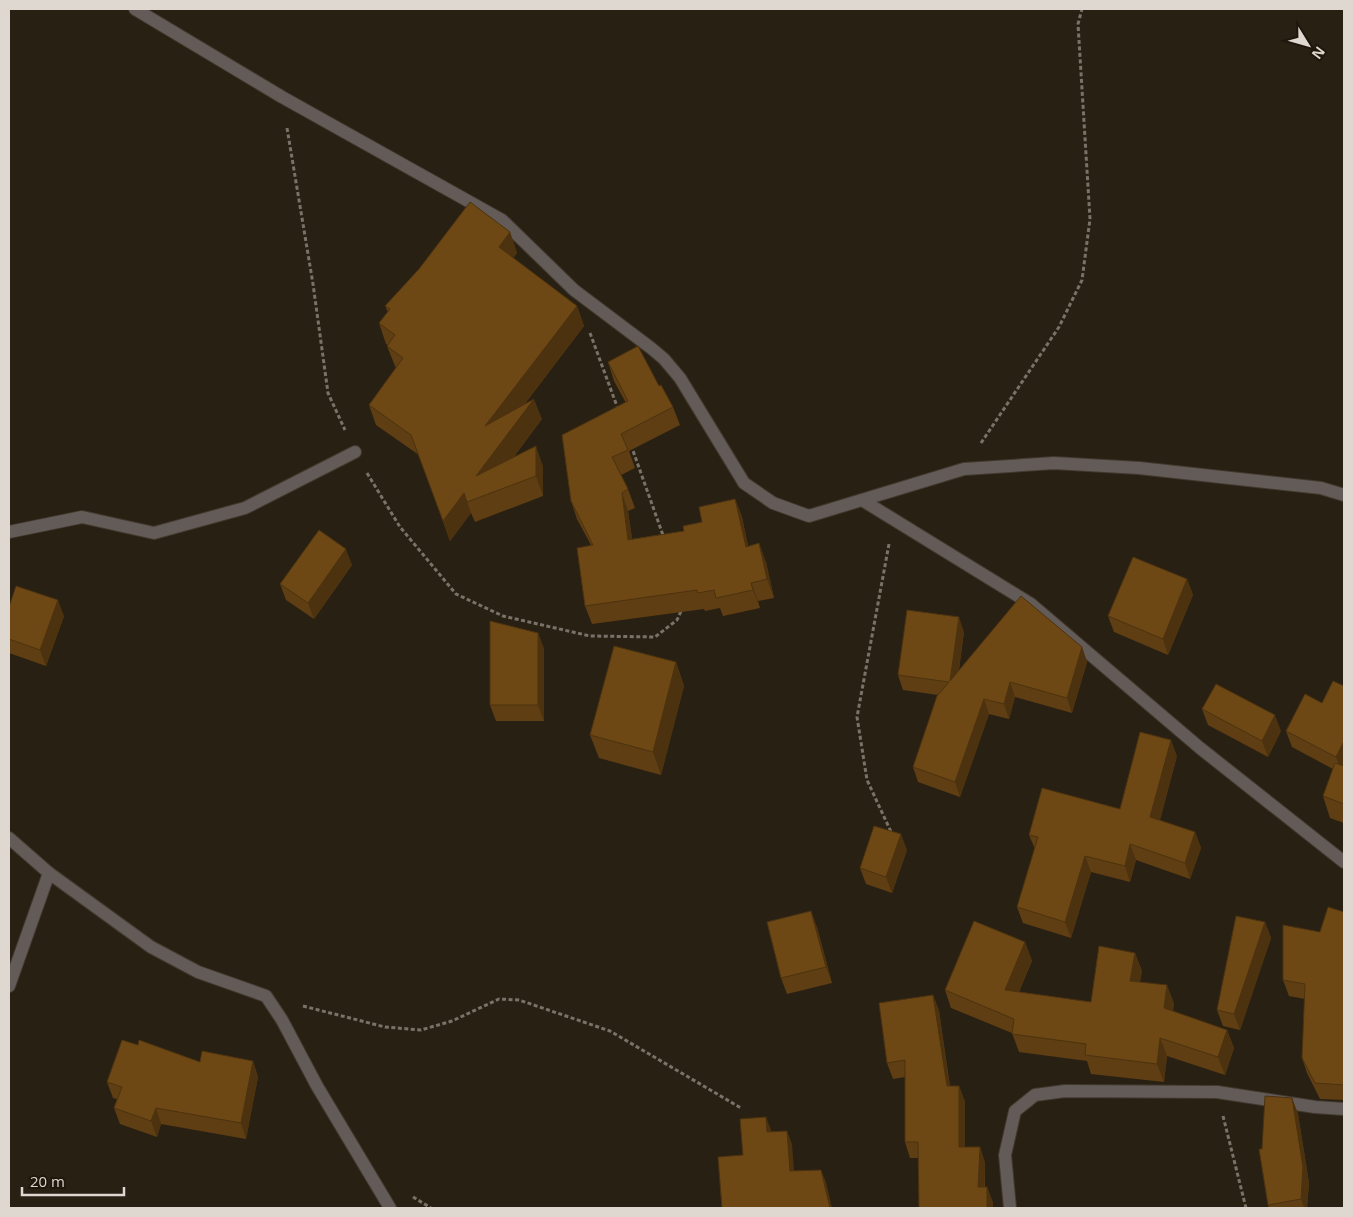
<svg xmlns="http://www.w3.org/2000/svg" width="1353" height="1217" font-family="'Open Sans',sans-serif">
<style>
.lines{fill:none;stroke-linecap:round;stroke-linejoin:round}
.minor-casing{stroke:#423a2e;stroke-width:14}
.path{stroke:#7a7268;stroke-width:3;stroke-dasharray:4 2.5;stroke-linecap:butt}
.minor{stroke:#635b58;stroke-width:12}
.wall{fill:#5e3e12}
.shaded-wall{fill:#4c320f}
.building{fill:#6d4815;stroke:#4c320f}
</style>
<rect width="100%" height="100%" fill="#292014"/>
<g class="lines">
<g class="minor-casing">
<g id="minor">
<path d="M135,9l147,88 220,123 72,70 77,58 13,11 16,19 64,105 29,20 36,13 155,-47 90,-6 85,5 182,20 23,7"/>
<path d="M862,500l169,104 169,144 144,114"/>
<path d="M9,532l73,-15 72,16 91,-25 110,-56"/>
<path d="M9,838l40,35 102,74 47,25 68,24 16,24 35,66 73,122"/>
<path d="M9,986l40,-113"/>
<path d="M1010,1208l-5,-53 10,-44 20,-16 30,-4 152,1 98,15 29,2"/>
</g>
</g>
<g class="path">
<path d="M287,128l26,156 15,109 17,37"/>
<path d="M590,333l28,76"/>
<path d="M981,443l78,-116 23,-47 8,-61 -12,-195 4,-15"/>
<path d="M631,445l33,93"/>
<path d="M367,473l33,54 56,67 47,22 87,20 65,1 22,-17 5,-11"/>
<path d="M889,544l-32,173 10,63 25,54"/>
<path d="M303,1006l82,21 36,3 31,-9 47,-22 20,1 91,31 131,77"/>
<path d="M1223,1116l23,92"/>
<path d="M413,1197l18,11"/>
</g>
<use href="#minor" class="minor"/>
</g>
<g class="wall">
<path d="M510,232l7,21 -4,5 64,48 7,20 -60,79 18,14 -29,39 30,8v30l-68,26 -4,-9 -21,28 -31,-86 -43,-30 -7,-20 27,-37 -1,-2 -8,-20 1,-1 -2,-1 -7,-21 9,-11 -3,-6z"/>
<path d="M608,362l51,24 14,21 7,18 -51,26 6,17 -14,7 7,14 7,19 -7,3 4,28 52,-8 18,-9 33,-23 7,18 6,29 18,16 8,36 -16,3 2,7 -37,8 -3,-8 -15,3 -1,-2 -112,15 -7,-18 6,-61 -14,-26 -6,-18 55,-98 -12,-22z"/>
<path d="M352,565l-38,54 -28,-19 -6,-16z"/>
<path d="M1187,579l6,16 -25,60 -54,-23 -6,-16z"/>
<path d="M9,607l55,9 -18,50 -37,-13z"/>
<path d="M964,632l-5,38 123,-23 5,15 -15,51 -57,-16 -6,22 -20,-5 -29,83 -42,-15 -5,-15 25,-72 -35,-5 -5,-15z"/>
<path d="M538,633l6,16v72h-48l-6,-16z"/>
<path d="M676,662l8,24 -23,89 -62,-17 -9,-23z"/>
<path d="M1344,686v137l-14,-5 -7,-22 10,-27 -41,-22 -6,-16z"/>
<path d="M1202,709l79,22 -13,26 -60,-32z"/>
<path d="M1177,756l-17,64 35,12 6,16 -11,31 -54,-19 -6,22 -39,-10 -20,66 -48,-15 -6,-16 18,-58 -6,-14 91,-26z"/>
<path d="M907,850l-15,43 -26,-9 -6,-16z"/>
<path d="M1344,912v188l-24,-1 -13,-26 -5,-15 3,-59 -16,-3 -6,-16 37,-48z"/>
<path d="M1265,922l6,16 -31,92 -17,-4 -6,-16z"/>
<path d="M817,927l15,56 -45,11 -6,-16z"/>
<path d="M1025,942l7,19 -13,31 72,10 44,-49 7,18 -2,11 34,21 -1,8 54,19 7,18 -9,27 -58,-19 -3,26 -73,-8 -4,-13 -68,-9 -7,-19 -61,-25 -6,-18z"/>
<path d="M933,995l6,16 11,75h9l6,16v45h15l5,16v24h2l6,16v5h-74v-50h-9l-5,-16v-65l-12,2 -6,-16z"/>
<path d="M138,1045l62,17 53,-1 5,16 -12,62 -85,-15 -4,13 -37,-13 -6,-16 3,-9 -4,-1 -6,-16z"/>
<path d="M1292,1098l6,16 11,69 -2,25h-38l-1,-3 -6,-56z"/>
</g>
<g class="shaded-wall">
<path d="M510,232l7,21 -11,14 -7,-20z"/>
<path d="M577,306l7,20 -92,120 -7,-20z"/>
<path d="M534,399l8,20 -57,76 -9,-19z"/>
<path d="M536,446l7,20v30l-7,-20z"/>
<path d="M464,493l7,20 -21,28 -7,-20z"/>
<path d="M622,493l6,18 7,47 -7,-18z"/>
<path d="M735,499l7,18 10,48 -6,-18z"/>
<path d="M759,543l7,19 8,36 -7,-19z"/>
<path d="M346,549l6,16 -38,54 -6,-16z"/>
<path d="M1187,579l6,16 -25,60 -5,-16z"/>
<path d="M751,583l7,18 2,7 -7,-18z"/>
<path d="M58,600l6,16 -18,50 -6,-16z"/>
<path d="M959,617l5,15 -9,64 -5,-15z"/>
<path d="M538,633l6,16v72l-6,-16z"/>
<path d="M1082,647l5,15 -15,51 -5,-15z"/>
<path d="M676,662l8,24 -23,89 -8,-23z"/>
<path d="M1010,682l5,15 -6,22 -5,-15z"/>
<path d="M984,699l5,15 -29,83 -5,-15z"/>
<path d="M1275,715l6,16 -13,26 -6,-16z"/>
<path d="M1171,740l6,16 -21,77 -6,-16z"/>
<path d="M1344,741v27l-2,5 -6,-16z"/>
<path d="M1195,832l6,16 -11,31 -5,-16z"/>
<path d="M901,834l6,16 -15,43 -6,-16z"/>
<path d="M1130,844l6,16 -6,22 -5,-16z"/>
<path d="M1085,856l6,16 -20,66 -6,-16z"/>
<path d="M811,911l6,16 15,56 -6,-16z"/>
<path d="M1265,922l6,16 -31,92 -6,-16z"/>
<path d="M1025,942l7,19 -20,47 -7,-18z"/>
<path d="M1135,953l7,18 -6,28 -6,-18z"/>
<path d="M1167,985l7,18 -3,24 -7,-19z"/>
<path d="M933,995l6,16 13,91 -5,-16z"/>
<path d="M1227,1030l7,18 -9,27 -7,-18z"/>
<path d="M1160,1038l7,18 -3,26 -7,-18z"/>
<path d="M253,1061l5,16 -12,62 -5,-16z"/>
<path d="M959,1086l6,16v61l-6,-16z"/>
<path d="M1292,1098l6,16 11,69 -2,25h-3l-3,-9z"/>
<path d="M156,1108l5,16 -4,13 -6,-16z"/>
<path d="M766,1117l5,13 1,15 -5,-13z"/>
<path d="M787,1131l5,13 3,40 -5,-13z"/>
<path d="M980,1147l5,16 -1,40 -6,-16z"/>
<path d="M821,1170l5,12 6,26h-2z"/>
<path d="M987,1187l6,16v5h-6z"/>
</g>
<g class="building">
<path d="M470,202l40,30 -11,15 78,59 -92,120 49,-27 -58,77 60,-30v30l-69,26 -3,-9 -21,28 -32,-86 -42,-30 34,-47 -16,-12 8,-11 -16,-12 11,-14 -5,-3 34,-37z"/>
<path d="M638,346l21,40 2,-1 12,22 -52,27 7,16 -16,7 16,32 -6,4 6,47 56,-9 -1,-5 19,-4 -3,-15 36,-8 11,48 13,-4 8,36 -16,4 2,7 -37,8 -2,-8 -16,3 -1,-3 -112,16 -8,-58 16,-3 -22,-44 -9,-66 66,-34 -20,-39z"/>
<path d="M319,530l27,19 -38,54 -28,-19z"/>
<path d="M1133,557l54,22 -24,60 -55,-23z"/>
<path d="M16,586l42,14 -18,50 -31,-11v-32z"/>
<path d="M1021,596l61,51 -15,51 -57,-16 -6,22 -20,-5 -29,83 -42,-15 24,-71 12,-14 -51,-7 9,-65 52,7 -9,64z"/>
<path d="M490,621l48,12v72h-48z"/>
<path d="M614,646l62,16 -23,90 -63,-17z"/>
<path d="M1333,681l11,5v55l-8,16 -50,-26 19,-37 17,9z"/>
<path d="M1216,684l59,31 -13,26 -60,-32z"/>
<path d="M1140,732l31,8 -21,77 45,15 -10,31 -55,-19 -5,22 -40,-10 -20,66 -48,-15 21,-70 -9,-2 13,-47 78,21z"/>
<path d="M1335,763l9,3v38l-21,-8z"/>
<path d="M874,826l27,8 -15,43 -26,-9z"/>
<path d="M1328,907l16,5v173l-29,-2 -13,-25 3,-74 -22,-4v-55l37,7z"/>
<path d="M811,911l15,56 -45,11 -14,-56z"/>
<path d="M1236,916l29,6 -31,92 -17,-4z"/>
<path d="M974,921l51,21 -20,48 86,12 8,-56 36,7 -5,28 37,4 -3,23 63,22 -9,27 -58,-19 -3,26 -72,-9 1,-11 -74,-10 2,-15 -69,-29z"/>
<path d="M933,995l14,91h12v61h21l-2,40h9v21h-68l-1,-66h-13v-82l-18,3 -8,-60z"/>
<path d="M122,1040l16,5 1,-5 61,22 2,-11 51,10 -12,62 -85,-15 -5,13 -37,-13 8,-21 -15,-5z"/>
<path d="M1265,1096l27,2 11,69 -2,32 -33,6 -9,-56h3z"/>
<path d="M766,1117l1,15 20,-1 3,40 31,-1 9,38h-108l-4,-51 25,-2 -3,-36z"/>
</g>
<rect width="1353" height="1217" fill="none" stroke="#dfd8d1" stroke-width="20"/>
<g transform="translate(1308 45) rotate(127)" stroke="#20160b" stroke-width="4" paint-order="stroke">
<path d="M0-4L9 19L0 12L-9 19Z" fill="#dfd8d1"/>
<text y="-8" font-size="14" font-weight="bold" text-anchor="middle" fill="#dfd8d1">N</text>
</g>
<path d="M22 1187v8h102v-8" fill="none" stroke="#dfd8d1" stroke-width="2.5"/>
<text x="30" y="1187" font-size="15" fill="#dfd8d1" stroke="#20160b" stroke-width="4" paint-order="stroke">20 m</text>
</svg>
